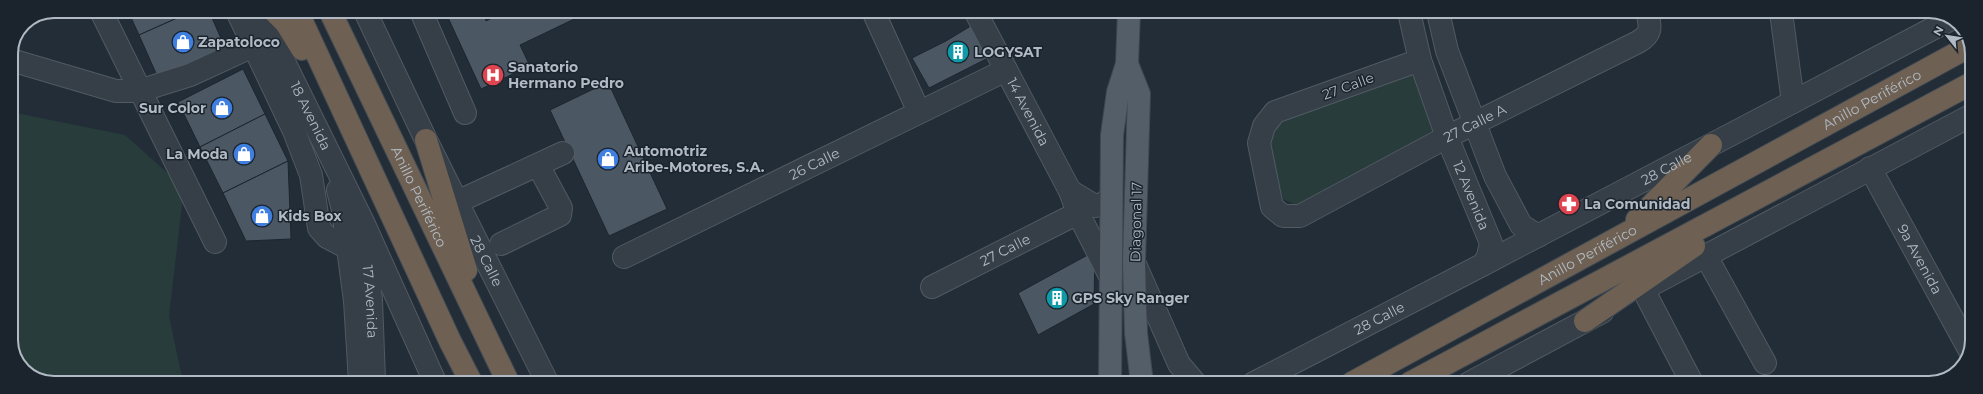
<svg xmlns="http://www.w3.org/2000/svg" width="1983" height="394" font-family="Montserrat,sans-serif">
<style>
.green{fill:#273c3b}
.building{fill:#4b5863;stroke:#1d262f}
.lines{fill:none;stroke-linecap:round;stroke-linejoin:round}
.minor-casing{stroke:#515a63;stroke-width:24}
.major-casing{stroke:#3f4851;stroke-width:24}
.highway-casing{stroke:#414a53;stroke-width:24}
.minor{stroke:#363f48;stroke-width:22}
.major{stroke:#545e68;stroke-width:22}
.highway{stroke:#6e6153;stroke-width:22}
.labels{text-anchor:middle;stroke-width:3;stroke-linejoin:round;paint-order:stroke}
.poi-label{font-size:14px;font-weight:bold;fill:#b1bac4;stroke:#1b242d;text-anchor:start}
.street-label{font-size:14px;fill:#b1bac4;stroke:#1b242d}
.rim{fill:none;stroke:#b1bac4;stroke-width:2}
</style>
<rect width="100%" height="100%" fill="#222d37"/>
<g class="green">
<path d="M1413,72l21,61 -136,73 -15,-7 -15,-58 11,-20z"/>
<path d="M11,112l114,23 59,53 -15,128 14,66h-137l-23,-12 -12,-24z"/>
</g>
<g class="building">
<path d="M128,11h65l-54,24z"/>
<path d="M193,11h16l17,39 -67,30 -20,-45z"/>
<path d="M445,11h37l4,10 20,-10h85l-71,34 10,21 -49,23z"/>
<path d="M979,21l15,34 -65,33 -17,-30 34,-17z"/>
<path d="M243,69l22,45 -65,33 -22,-45z"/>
<path d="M608,82l59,127 -58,27 -59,-126z"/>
<path d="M265,114l23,47 -65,32 -23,-46z"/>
<path d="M288,161l3,78 -45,2 -23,-48z"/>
<path d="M1095,251l-1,53 -56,31 -20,-42z"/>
</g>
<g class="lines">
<g class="minor-casing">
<g id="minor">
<path d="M101,11l114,231"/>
<path d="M237,11l57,120 17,44 8,53 8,9 21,11"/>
<path id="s1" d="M259,11l104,211 72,160"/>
<path id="s2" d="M365,11l61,129 121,242"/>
<path d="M421,11l44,102"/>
<path d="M873,11l46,101"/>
<path id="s3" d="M975,11l95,180 8,22 32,63"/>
<path id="s4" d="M1409,12l11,48 27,77 44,106 -3,13 -4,8"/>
<path d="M1438,12l9,39 48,125 26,49 17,11"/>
<path d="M1781,12l12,90"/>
<path d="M11,60l105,31h23l51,-16 63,-29 20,-6"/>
<path id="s5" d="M1420,60l-145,52 -11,14 -5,17 13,64 11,9h17l147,-79 191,-95c14,-8 13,-15 9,-30"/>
<path id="s6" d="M1870,168l100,183"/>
<path d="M338,190l5,20 12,91 5,81"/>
<path d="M1070,191l25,15 8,-2 8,-7"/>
<path d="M457,202l106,-49"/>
<path id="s7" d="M365,241l6,59 3,80"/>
<path d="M501,244l59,-29 1,-7 -23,-43"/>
<path d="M1706,256l59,107"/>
<path id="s8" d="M624,257l382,-187"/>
<path d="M1134,262l45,102 16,19"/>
<path d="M1649,286l323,-171"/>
<path id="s9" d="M932,287l146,-74"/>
<path d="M1643,289l49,94"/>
<path id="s10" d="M1254,383l230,-119 467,-245"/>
<path d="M1469,383l133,-71"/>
</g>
</g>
<g class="major-casing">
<g id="major">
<path d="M1127,64l12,30 -5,168 2,71 6,50"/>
<path d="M1110,383l2,-248 6,-43 9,-28 2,-53"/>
</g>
</g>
<g class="highway-casing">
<g id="highway">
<path d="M274,11l12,12 16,26"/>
<path d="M297,11l153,330 21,41"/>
<path id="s11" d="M330,11l178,371"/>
<path d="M426,140l40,130"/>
<path d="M1637,220l74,-75"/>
<path d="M1585,321l109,-75"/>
<path id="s12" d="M1352,383l618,-337"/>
<path d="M1410,383l562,-300"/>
</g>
</g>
<use href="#minor" class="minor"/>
<use href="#major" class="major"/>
<use href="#highway" class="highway"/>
</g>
<defs>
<g id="shop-disc" transform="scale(1.15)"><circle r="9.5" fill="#3f7fe0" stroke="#1b242d"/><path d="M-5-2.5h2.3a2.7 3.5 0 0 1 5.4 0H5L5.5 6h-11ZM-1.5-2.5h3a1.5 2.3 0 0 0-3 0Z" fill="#fff"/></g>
<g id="building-disc" transform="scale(1.15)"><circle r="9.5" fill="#0f9aa8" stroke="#1b242d"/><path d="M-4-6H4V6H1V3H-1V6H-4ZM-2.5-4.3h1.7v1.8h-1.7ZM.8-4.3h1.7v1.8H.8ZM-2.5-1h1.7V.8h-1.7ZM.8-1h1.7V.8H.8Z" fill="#fff"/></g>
<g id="hospital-disc" transform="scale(1.15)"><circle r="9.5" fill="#e0444e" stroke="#1b242d"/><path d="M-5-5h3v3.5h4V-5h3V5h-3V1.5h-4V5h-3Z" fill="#fff"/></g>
<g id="pharmacy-disc" transform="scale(1.15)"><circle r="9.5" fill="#e0444e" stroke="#1b242d"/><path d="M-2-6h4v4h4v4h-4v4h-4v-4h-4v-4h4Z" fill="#fff"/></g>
</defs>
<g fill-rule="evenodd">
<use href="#shop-disc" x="183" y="42"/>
<use href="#building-disc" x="958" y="52"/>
<use href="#hospital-disc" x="493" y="75"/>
<use href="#shop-disc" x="222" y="108"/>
<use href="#shop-disc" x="244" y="154"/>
<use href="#shop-disc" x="608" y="159"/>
<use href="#pharmacy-disc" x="1569" y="204"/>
<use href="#shop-disc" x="262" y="216"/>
<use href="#building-disc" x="1057" y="298"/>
</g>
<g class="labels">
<g class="poi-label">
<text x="198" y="47">Zapatoloco</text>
<text x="974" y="57">LOGYSAT</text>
<text x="508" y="72">Sanatorio<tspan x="508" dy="16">Hermano Pedro</tspan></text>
<text x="206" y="113" text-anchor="end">Sur Color</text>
<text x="624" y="156">Automotriz<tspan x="624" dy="16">Aribe-Motores, S.A.</tspan></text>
<text x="228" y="159" text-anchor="end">La Moda</text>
<text x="1584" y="209">La Comunidad</text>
<text x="278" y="221">Kids Box</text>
<text x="1072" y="303">GPS Sky Ranger</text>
</g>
<g class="street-label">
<text transform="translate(1348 86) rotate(-20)" y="5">27 Calle</text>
<text dy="5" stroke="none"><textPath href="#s12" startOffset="592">Anillo Periférico</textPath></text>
<text dy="5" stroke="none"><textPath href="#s3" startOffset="114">14 Avenida</textPath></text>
<text dy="5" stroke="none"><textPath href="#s1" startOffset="117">18 Avenida</textPath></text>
<text dy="5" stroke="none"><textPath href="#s5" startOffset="484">27 Calle A</textPath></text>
<text dy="5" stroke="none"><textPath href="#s8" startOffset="212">26 Calle</textPath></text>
<text dy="5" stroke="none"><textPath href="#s10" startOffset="465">28 Calle</textPath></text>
<text dy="5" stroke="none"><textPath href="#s4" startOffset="194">12 Avenida</textPath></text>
<text dy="5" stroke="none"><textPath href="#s11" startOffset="206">Anillo Periférico</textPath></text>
<text transform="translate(1136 222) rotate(-89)" y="5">Diagonal 17</text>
<text dy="5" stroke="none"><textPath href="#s9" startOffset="82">27 Calle</textPath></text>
<text dy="5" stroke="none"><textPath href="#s12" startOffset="268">Anillo Periférico</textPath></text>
<text dy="5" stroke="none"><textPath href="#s6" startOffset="104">9a Avenida</textPath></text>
<text dy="5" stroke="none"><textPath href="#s2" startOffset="278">28 Calle</textPath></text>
<text dy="5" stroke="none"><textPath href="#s7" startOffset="61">17 Avenida</textPath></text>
<text dy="5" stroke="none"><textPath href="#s10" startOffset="141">28 Calle</textPath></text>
</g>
</g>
<path d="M0 0H1983V394H0ZM54 18H1929A36 36 0 0 1 1965 54V340A36 36 0 0 1 1929 376H54A36 36 0 0 1 18 340V54A36 36 0 0 1 54 18Z" fill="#1b242d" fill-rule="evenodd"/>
<path class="rim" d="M54 18H1929A36 36 0 0 1 1965 54V340A36 36 0 0 1 1929 376H54A36 36 0 0 1 18 340V54A36 36 0 0 1 54 18Z"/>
<g transform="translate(1947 36) rotate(300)" stroke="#1b242d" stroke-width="3" paint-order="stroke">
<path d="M0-3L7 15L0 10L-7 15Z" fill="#b1bac4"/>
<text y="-6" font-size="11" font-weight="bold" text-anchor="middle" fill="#b1bac4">N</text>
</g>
</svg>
